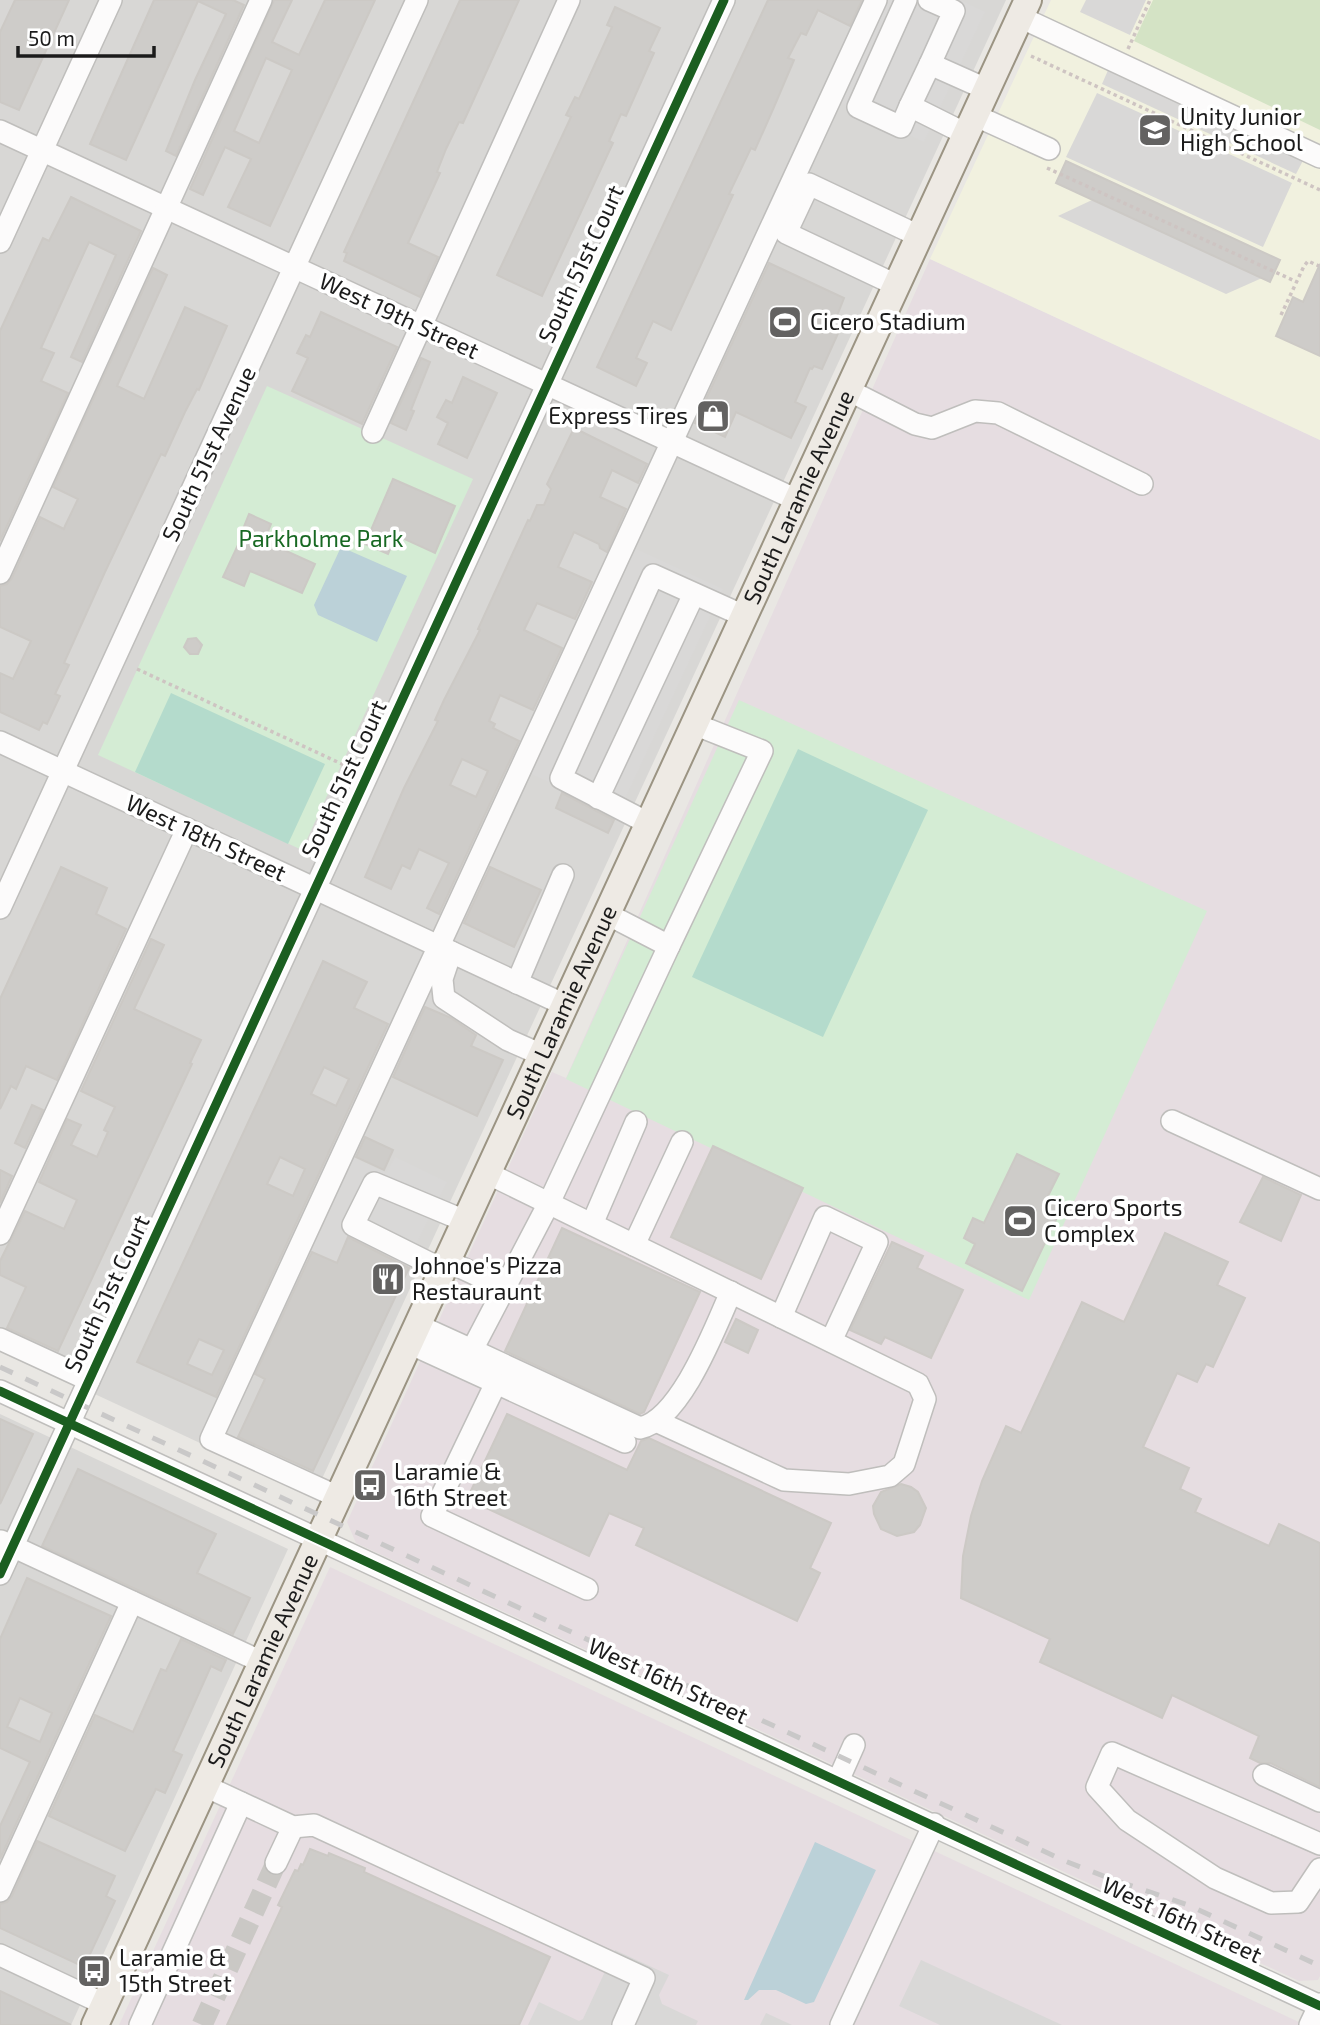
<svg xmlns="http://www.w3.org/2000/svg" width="1320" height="2025" font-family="'Exo 2',sans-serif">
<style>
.residential{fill:#d8d7d5}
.industrial{fill:#e6dde1}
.education{fill:#f1f1df}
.grass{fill:#d4e3c5}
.park{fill:#d4ecd4}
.pitch{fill:#b4dbcc}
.parking{fill:#d9d8d7}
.water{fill:#bbd1d8}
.building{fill:#ceccc9;stroke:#ccc9c5;stroke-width:2;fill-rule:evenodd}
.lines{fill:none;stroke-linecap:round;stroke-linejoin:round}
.minor-tunnel{stroke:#cac8c5;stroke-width:21;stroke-dasharray:21 10;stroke-linecap:butt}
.minor-casing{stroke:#bfbebc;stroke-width:24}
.major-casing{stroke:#9b9483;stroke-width:30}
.path{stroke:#cec4c2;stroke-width:3.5;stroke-dasharray:3.5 3.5;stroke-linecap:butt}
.minor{stroke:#fcfbfb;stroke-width:21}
.major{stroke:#eeeae4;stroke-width:26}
.rail{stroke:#c9c8c8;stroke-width:5;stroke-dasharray:14 14;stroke-linecap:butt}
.cycleway-casing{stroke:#fff;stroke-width:13}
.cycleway{stroke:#1b5e20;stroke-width:9}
.labels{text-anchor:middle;stroke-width:7;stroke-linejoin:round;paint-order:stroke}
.poi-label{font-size:23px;fill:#1b1b1b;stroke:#fff;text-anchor:start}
.street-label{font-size:23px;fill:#1b1b1b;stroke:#fff}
.park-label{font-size:23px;fill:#186923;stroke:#fff}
</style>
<rect width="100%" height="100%" fill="#e9e7e3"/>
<g class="residential">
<path d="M0,0h1006l-692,1496 -314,-146z"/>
<path d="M0,1414l288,135 -217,476h-71z"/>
</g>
<g class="industrial">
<path d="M930,259l390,181v1536l-2,4 -19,1 -943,-438 -9,-21 205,-450 14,6z"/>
<path d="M330,1567l975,458h-1186z"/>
</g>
<path class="education" d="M1051,0h269v440l-390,-181z"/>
<path class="grass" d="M1153,0h167v130l-186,-89z"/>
<g class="park">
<path d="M267,386l206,93 -171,371 -204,-95z"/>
<path d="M739,700l468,211 -178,389 -463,-221z"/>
</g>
<g class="pitch">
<path d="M171,693l154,71 -37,80 -153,-72z"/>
<path d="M798,749l130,61 -105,227 -131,-60z"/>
</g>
<g class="parking">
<path d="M883,0h77l25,12 -61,130 -88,-41z"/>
<path d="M1086,0h60l-16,35 -50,-23z"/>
<path d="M1112,61l196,90 -12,23 -194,-90z"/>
<path d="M1097,93l195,90 -29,64 -197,-90z"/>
<path d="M1092,200l170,78 -36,16 -168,-78z"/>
<path d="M632,547l91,42 -105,225 -91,-42z"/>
<path d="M351,1156l35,17 9,-16 52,25 -36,73 -55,-27 -18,37 -33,-16z"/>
<path d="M615,1950l54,25 -10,20 3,9 36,17 -2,4h-168l11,-23 40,19 4,-2z"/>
<path d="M921,1960l141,65h-122l-41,-19z"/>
<path d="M766,2013l26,12h-32z"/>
</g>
<g class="water">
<path d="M341,547l66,29 -30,66 -59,-27 -4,-10z"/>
<path d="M815,1842l61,28 -62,132 -8,2 -30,-14h-17l-11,10h-4z"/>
</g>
<g class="building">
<path d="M15,0h54l-50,110 -19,-8v-70z"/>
<path d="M154,0h79l11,5 -68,151 -10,-5 29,-71 31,-66 -28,-13 -72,159 -36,-16z"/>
<path d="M274,0h18l-20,42 27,13 26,-55h50l-105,226 -42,-19 23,-48 -26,-12 -22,48 -13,-6zM266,58l26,12 -33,73 -25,-12z"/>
<path d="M460,0h59l-56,123 -4,-1 -13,27 -9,23 3,1 -32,70 30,14 -18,40 -76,-36 3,-8 -3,-1z"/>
<path d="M768,0h94l-12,26 -32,-16 -12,25 -5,-2 -13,25 6,2 -20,47 -19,43 -4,-2 -22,46 4,1 -62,135 -18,-9 -17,37 11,5 -11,23 -39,-19z"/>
<path d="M615,7l45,21 -11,23 5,2 -28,63 -5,-2 -12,27 4,2 -71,153 -45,-21 74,-158 -5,-2 9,-18 4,2 33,-72 -5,-2z"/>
<path d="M1066,161l214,99 -10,22 -214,-99z"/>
<path d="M71,197l70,34 -59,131 -11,-5 45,-102 -27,-13 -16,35 -32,71 13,5 -13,28 27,12 -68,148v-210l43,-93 6,3z"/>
<path d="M769,263l75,35 -11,28 7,3 -18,40 -8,-3 -2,3 -2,-1 -15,34 11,5 -15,31 -55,-26 -11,25 -30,-14z"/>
<path d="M1320,264v92l-44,-20 17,-39 10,5z"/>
<path d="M153,268l14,7 -50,111 27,13 41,-92 42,19 -28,64 -2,-1 -12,23 -20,44 -4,-2 -56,118 -41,91 5,2 -14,29 5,2 -13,28 -4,-2 -4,8 -39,-18v-39l13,6 18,-38 -31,-14v-41l7,-2 5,-6 28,-61 24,12 1,-3 13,-27 -25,-12z"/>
<path d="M321,312l76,35 -35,77 -70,-33 16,-33 -11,-5 9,-18 4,2z"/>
<path d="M421,358l9,4 -19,48 3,1 -8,19 -15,-7z"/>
<path d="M463,377l34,16 -30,65 -29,-14 10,-21 -11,-6 9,-17 6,3z"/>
<path d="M574,428l73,36 -9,19 -26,-13 -12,27 26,12 -19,43 -7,-4 -1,-4 -25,-12 -16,35 34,15 -17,37 -38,-16 -13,27 38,18 -29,62 -33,-15 -11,26 6,3 -2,4 26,13 -80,173 -12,-6 22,-45 -30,-14 -9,20 -8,-4 -11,24 -26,-12 39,-89 34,-67 -3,-1 9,-20 36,-70 -2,-1 50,-109 2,1 7,-16h7l7,-16 -4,-5zM462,759l26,12 -12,26 -26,-12z"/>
<path d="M393,479l62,27 -20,47 -39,-18 -8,19 -23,-10z"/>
<path d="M249,514l22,10 -7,17 51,23 -13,29 -52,-22 -6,15 -21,-9 22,-47 -2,-1z"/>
<path d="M196,638l6,7 -4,9h-8l-6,-7 4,-8z"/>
<path d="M562,793l52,27 -6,13 -52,-25z"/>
<path d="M61,867l46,21 -11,26 30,15 -69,151 -31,-14 -10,23 -5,-3 -11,23v-110z"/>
<path d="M490,867l51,23 -27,57 -50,-24z"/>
<path d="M151,939l13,6 -30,64 67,31 -11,23 2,1 -134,287 -51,-23 19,-41 -26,-12v-14l25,-50 39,18 13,-29 -38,-18 28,-63 14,6 -10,20 26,12 11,-25 -4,-2 11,-23 -34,-16z"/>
<path d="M323,961l44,21 -13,26 34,16 -172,373 -79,-35zM324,1067l25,12 -13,27 -25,-12zM280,1157l25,12 -12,27 -26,-12zM199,1339l25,11 -12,25 -25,-11z"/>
<path d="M425,1007l26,11 25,17 -5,11 32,14 -26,56 -84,-39z"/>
<path d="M32,1105l11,5 -18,38 -10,-5z"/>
<path d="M365,1137l28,13 -9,20 -28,-13z"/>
<path d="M713,1146l90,42 -42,91 -90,-42z"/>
<path d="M1017,1154l42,20 -12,24 16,7 -41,86 -56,-28 9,-19 -11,-6 9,-20 11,5z"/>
<path d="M0,1170l12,6 -12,27z"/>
<path d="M1263,1177l38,18 -20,46 -41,-19z"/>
<path d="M562,1228l138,64 -56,120 -4,2 -135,-63z"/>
<path d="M1165,1233l63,29 -11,23 28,13 -32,69 -7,-3 -9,18 -20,-9 -34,74 46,21 -9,21 21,10 -6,13 74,34 10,-22 41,19v244l-50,-24h-10l-10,-5 9,-22 -87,-41 -10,23 -122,-56 10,-23 -89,-41 2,-42 8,-40 11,-35 24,-55 15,7 61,-131 42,20z"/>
<path d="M348,1237l61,31 -96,203 -75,-34 27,-58 -10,-5 57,-122 25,11z"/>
<path d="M892,1242l31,14 -6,12 46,22 -32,68 -46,-21 -4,7 -31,-14z"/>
<path d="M736,1319l22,11 -10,23 -23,-11z"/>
<path d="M507,1414l120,56 14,-29 8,-3 182,85 -21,45 10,5 -23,48 -161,-76 8,-17 -35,-15 -20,43 -122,-57z"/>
<path d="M0,1419l33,15 -33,70z"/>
<path d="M78,1469l138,65 -19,39 53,25 -17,36 -191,-88z"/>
<path d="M901,1484l10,3 7,5 8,16 -6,17 -6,7 -17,4 -16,-7 -7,-15 -1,-8 8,-14z"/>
<path d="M27,1578l84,38 -111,243v-33l30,-64 -30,-14v-109zM20,1698l32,15 -12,29 -33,-15z"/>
<path d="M181,1639l45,21 -5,11 -10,-5 -38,85 9,4 -17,38 -9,-4 -31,62 -76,-35 46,-101 38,17 28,-63 5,2z"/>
<path d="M37,1841l78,35 -9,20 9,5 -31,66 -84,-39v-24l7,-2 5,-6z"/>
<path d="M310,1849l18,7 1,-3 36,15 -1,4 186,85 -31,68h-292l55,-118 -4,-2 17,-35 3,1 3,-7 2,1z"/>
<path d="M0,1991l71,34h-71z"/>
</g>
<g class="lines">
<path class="minor-tunnel" d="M202,2025l74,-162"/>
<g class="minor-casing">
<g id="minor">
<path d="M906,0l-48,107 43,20 9,-21"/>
<path d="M929,0l25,11 -24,53"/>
<path d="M1020,17l300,140"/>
<path d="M974,115l75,34"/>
<path d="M0,131l797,369"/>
<path d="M966,134l-56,-28 20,-42 56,25"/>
<path d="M0,242l111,-242"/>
<path d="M896,285l-110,-52 23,-49 110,52"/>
<path d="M848,390l67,34 17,4 43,-17 23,2 144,71"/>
<path d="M373,432l196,-432"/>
<path d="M0,573l261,-573"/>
<path d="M0,742l565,263"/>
<path d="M598,798l96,-204"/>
<path d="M648,823l-87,-45 92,-203 91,41"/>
<path d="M0,908l417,-908"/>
<path d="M669,946l93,-195 -68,-27"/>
<path d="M451,952l-9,27 2,19 64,42 34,15"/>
<path d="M517,983l46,-108"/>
<path d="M1172,1121l148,68"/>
<path d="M487,1173l431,211 7,15 -21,65 -14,12 -41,8 -65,-4 -128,-59"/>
<path d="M592,1224l44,-102"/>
<path d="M0,1234l187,-405"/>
<path d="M634,1245l48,-103"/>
<path d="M447,1261l58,27"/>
<path d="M443,1270l-90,-45 21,-42 91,38"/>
<path d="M781,1317l44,-100 52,25 -46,99"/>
<path d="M417,1325l55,25 77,-147 120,-257 -62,-32"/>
<path d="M0,1339l89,41"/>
<path d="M409,1343l216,99"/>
<path d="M472,1350l168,78c41,-9 75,-100 91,-136"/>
<path d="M496,1383l-64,133 155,73"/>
<path d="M0,1391l1320,615"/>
<path d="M338,1497l-127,-58 665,-1439"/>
<path d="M1,1541l261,121"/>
<path d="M0,1574l724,-1574"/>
<path d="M1264,1775l56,26"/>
<path d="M838,1781l16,-36"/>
<path d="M205,1786l88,41 21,-2 330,153 -21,47"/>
<path d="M1320,1844l-208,-91 -15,34 30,33 88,58 56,25 27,-1 22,-33"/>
<path d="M276,1863l17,-36"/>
<path d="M0,1891l132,-289"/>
<path d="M0,1955l104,49"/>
<path d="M140,2025l101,-222"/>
<path d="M841,2025l93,-201"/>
<path d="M1310,2025l10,-21"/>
</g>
</g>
<g class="major-casing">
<g id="major">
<path id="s1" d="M95,2025l933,-2025"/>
</g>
</g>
<g class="path">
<path d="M1128,49l22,-49"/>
<path d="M1031,56l289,134"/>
<path d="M1047,168l250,114"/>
<path d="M1281,315l23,-49 4,-5 11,5"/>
<path d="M137,669l207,96"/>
</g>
<use href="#minor" class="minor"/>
<use href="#major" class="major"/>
<path class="rail" d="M0,1367l1065,494 46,18 77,26 132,61"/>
<g class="cycleway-casing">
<g id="cycleway">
<path d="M0,1391l1320,615"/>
<path d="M0,1574l724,-1574"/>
</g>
</g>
<use href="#cycleway" class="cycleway"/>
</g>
<defs>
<g id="school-square" transform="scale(1.75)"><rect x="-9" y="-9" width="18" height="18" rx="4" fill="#636261" stroke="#fff"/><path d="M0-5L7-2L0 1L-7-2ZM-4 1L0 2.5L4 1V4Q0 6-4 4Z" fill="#fff"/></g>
<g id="stadium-square" transform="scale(1.75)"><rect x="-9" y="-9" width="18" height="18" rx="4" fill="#636261" stroke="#fff"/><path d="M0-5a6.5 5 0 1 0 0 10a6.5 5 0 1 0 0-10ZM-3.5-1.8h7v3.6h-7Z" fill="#fff"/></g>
<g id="shop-square" transform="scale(1.75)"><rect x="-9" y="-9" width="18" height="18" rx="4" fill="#636261" stroke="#fff"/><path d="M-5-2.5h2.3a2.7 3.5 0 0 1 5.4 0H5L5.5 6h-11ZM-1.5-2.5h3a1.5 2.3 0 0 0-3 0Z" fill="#fff"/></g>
<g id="restaurant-square" transform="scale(1.75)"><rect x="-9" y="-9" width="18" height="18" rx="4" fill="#636261" stroke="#fff"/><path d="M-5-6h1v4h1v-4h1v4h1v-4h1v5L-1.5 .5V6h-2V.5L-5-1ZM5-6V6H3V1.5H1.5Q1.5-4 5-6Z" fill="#fff"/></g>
<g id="bus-square" transform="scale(1.75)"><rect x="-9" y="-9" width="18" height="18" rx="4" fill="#636261" stroke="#fff"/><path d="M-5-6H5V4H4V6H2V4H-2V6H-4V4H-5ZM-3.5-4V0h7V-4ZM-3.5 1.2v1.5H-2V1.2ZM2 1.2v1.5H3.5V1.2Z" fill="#fff"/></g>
</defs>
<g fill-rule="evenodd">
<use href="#school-square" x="1155" y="130"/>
<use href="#stadium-square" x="785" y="322"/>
<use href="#shop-square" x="713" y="416"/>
<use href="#stadium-square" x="1020" y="1221"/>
<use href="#restaurant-square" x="388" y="1279"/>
<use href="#bus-square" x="370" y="1485"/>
<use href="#bus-square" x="94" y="1971"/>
</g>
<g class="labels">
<g class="poi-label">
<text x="1180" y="125">Unity Junior<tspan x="1180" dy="26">High School</tspan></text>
<text x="810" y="330">Cicero Stadium</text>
<text x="688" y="424" text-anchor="end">Express Tires</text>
<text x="1044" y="1216">Cicero Sports<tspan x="1044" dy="26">Complex</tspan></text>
<text x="412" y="1274">Johnoe's Pizza<tspan x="412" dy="26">Restauraunt</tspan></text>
<text x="394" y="1480">Laramie &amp;<tspan x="394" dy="26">16th Street</tspan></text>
<text x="119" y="1966">Laramie &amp;<tspan x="119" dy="26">15th Street</tspan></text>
</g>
<g class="street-label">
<text transform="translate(581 264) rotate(-65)" y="8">South 51st Court</text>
<text transform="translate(399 316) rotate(25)" y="8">West 19th Street</text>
<text transform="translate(209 454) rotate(-65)" y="8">South 51st Avenue</text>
<text dy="8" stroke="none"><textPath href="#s1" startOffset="1682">South Laramie Avenue</textPath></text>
<text transform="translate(344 779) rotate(-65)" y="8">South 51st Court</text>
<text transform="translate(206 838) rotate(25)" y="8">West 18th Street</text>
<text dy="8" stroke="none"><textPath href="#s1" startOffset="1115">South Laramie Avenue</textPath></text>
<text transform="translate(107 1294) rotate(-65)" y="8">South 51st Court</text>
<text dy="8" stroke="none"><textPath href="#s1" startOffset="401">South Laramie Avenue</textPath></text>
<text transform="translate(668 1681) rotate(25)" y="8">West 16th Street</text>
<text transform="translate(1182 1920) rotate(25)" y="8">West 16th Street</text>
</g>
<g class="park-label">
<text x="321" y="547">Parkholme Park</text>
</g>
</g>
<path d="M18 46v10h136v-10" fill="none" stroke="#1b1b1b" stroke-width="3.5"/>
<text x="28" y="46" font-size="21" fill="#1b1b1b" stroke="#ffffff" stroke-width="5" paint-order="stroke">50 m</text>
</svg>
